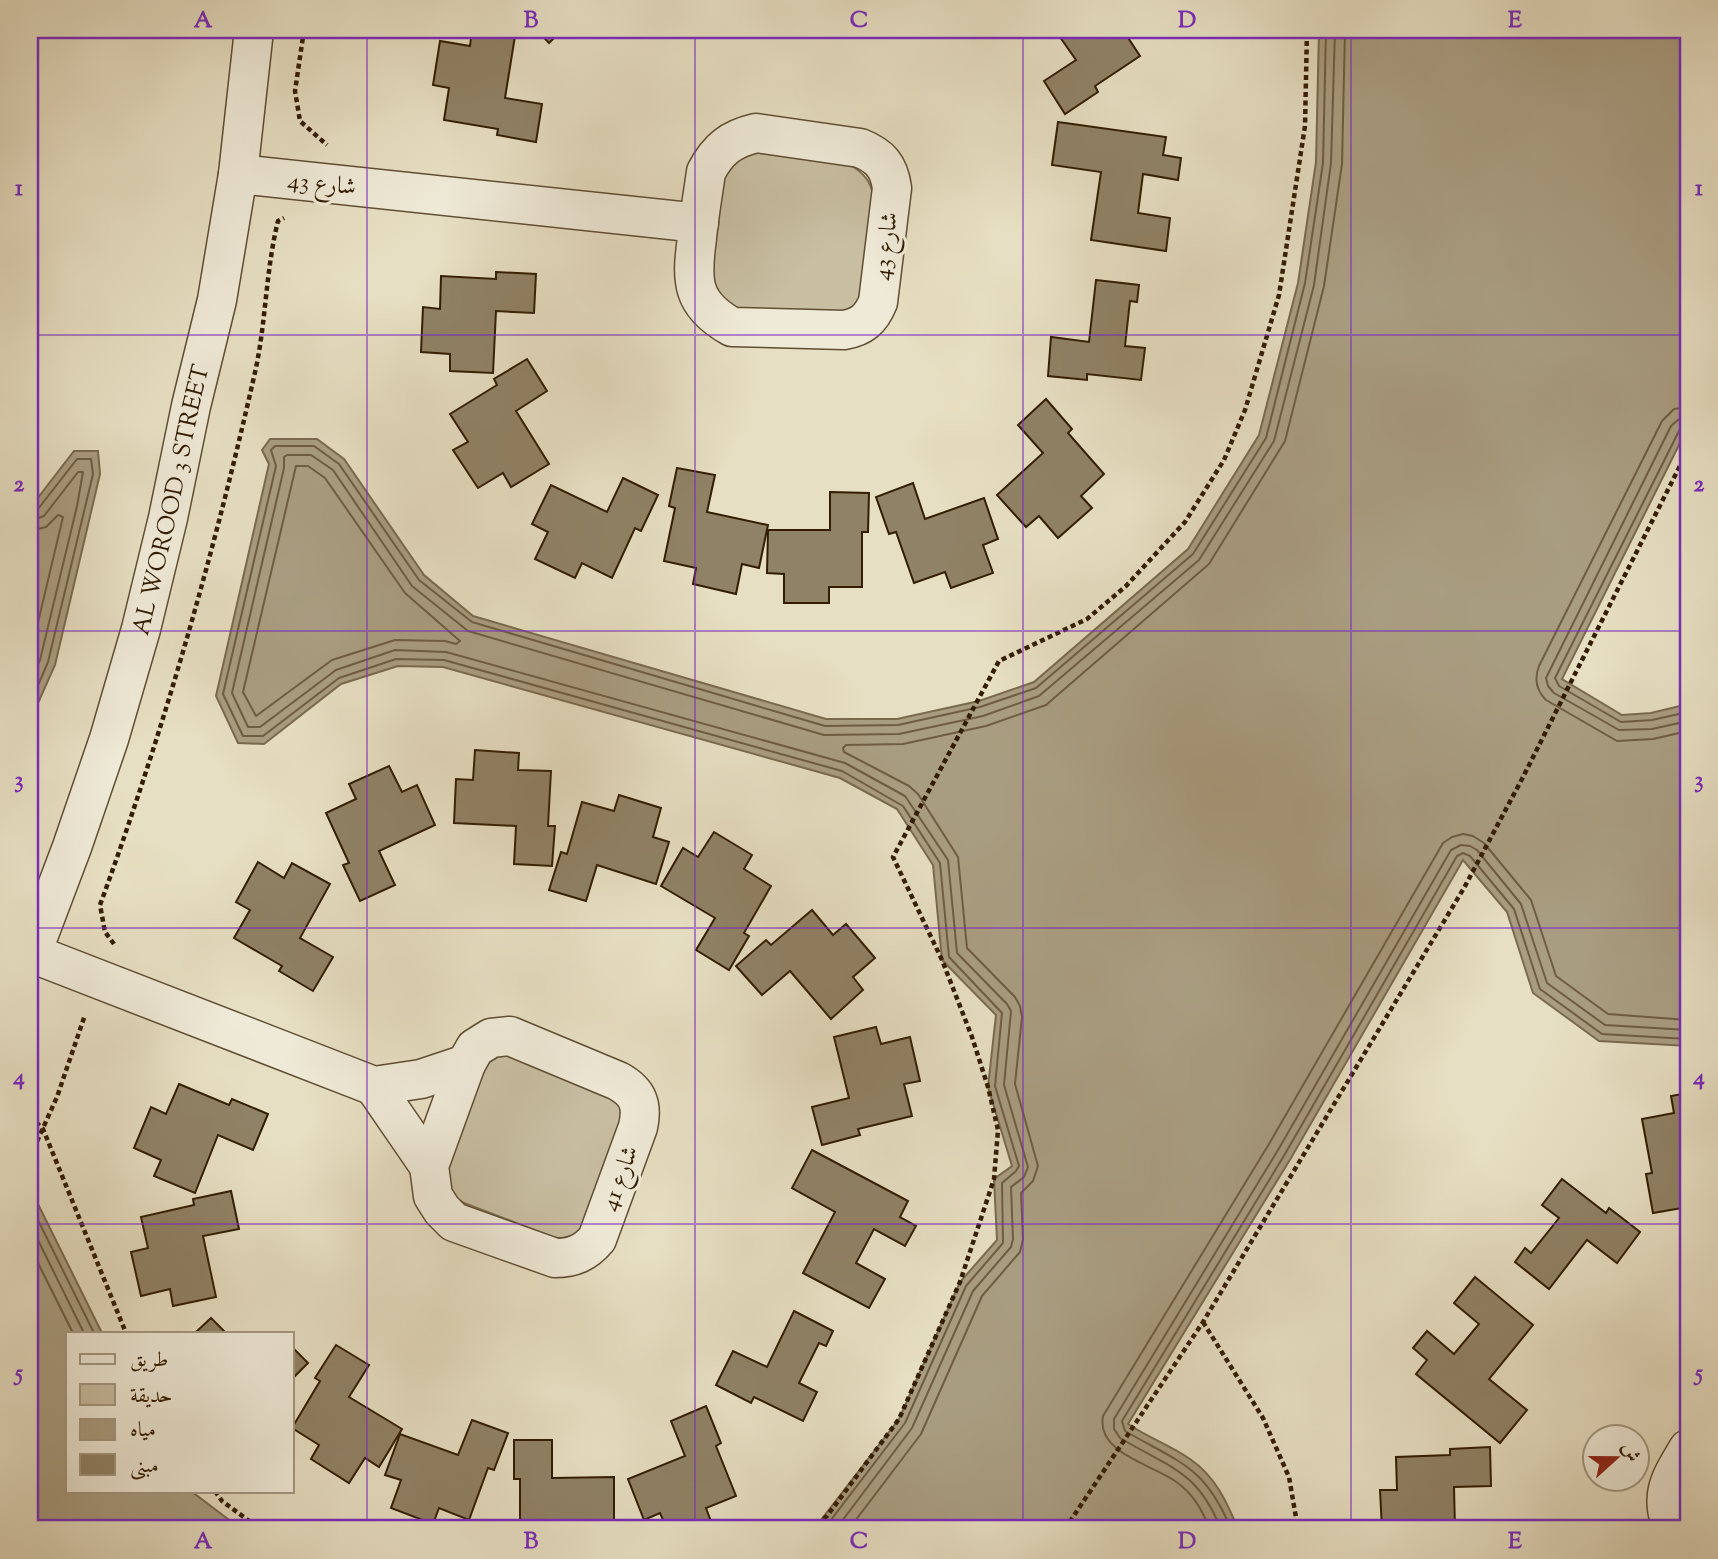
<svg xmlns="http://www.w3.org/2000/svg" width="1718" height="1559" font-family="'Sorts Mill Goudy',Amiri,serif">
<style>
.green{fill:#c8bea2;stroke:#7d6e52;stroke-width:2}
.water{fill:#a99d81;stroke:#796a4e;stroke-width:2}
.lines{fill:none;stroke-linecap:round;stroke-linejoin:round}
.shore{stroke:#6e5d41;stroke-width:2}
.building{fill:#908266;stroke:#321d01;stroke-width:2}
.minor-casing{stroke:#5f4e32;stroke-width:41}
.tertiary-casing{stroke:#5f4e32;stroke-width:41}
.path{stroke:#321d01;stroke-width:4.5;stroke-dasharray:5 3.5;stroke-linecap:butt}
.minor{stroke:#efead8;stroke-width:38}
.tertiary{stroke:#efead8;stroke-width:38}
.grid{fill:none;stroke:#7b2cbf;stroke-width:2;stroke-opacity:0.55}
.labels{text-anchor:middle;stroke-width:6;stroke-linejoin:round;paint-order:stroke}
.street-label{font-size:24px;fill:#321d01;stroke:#efead8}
.neatline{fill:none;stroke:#7b2cbf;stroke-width:2.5}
.grid-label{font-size:23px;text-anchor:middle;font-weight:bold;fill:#7b2cbf}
</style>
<rect width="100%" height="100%" fill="#e7dfc3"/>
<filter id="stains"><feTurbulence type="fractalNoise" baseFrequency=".00286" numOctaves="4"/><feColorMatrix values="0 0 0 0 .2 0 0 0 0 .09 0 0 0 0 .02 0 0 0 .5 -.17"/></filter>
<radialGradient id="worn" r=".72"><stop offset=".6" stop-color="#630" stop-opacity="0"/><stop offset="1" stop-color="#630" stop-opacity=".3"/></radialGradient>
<g class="green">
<path d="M752,152l98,13c14,8 20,16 24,31l-13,105 -20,19 -109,-13 -23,-16 16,-129z"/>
<path d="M503,1054l108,37 16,22 -36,113 -23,14 -15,-3 -89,-34 -11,-7 -8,-31 36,-95 9,-10z"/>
</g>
<g class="water">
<path d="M1319,30h369v397l-126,252 60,36 29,-2 37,-9v342l-89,-5 -66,-48 -26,-81 -44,-52 -172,298 -163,266c19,13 42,21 62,35 25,17 37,43 48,70h-424l85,-110 61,-137 37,-42 -3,-61 18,-13 -24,-79 8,-72 -54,-55 -9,-95 -36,-56 -57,-31 -397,-111 -45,-1 -57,18 -77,60 -26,-1 -22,-47 53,-232 -7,-14 8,-11h47l27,20 80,116 49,41 353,103h71l82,-18 55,-19 154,-133 71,-114 39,-152 18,-121z"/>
<path d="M74,451h24l2,23 -45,191 -25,56v-213z"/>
<path d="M30,1188l72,145h-34v158h123l50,38h-211z"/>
</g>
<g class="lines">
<g class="shore">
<path d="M1688,407l-14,2 -12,12 -123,245c-5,13 -3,24 7,34l71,41 36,-2 35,-8"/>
<path d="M1688,417l-9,2 -8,7 -125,252 2,8 6,7 65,37 33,-1 36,-8"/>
<path d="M1688,426l-5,1 -4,4 -124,247 4,8 62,36 31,-2 36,-8"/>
<path d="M296,466h12l17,12 80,115 55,48 -4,3 -11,-3 -50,-1 -63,20 -76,56 -13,-24z"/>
<path d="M30,512l8,-3 39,-50h14l2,15 -45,188 -18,42"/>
<path d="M30,521l14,-5 34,-44h5l-6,34 -37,154 -10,22"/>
<path d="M30,531l16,-4 12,-12 5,2 -33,139"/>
<path d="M30,1204l64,129"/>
<path d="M30,1224l54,109"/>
<path d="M30,1247l43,86"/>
<path d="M824,1529l81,-106 61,-137 37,-43 -1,-60 14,-12 3,-5 -24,-80 7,-73 -53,-56 -9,-94 -37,-57 -61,-35 -398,-111 -48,-1 -57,19 -76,58h-20l-20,-42 53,-228 -5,-16 4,-4h39l25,18 80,116 53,42 353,104 73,-1 82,-18 56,-19 157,-134 73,-116 39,-155 18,-120 3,-133"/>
<path d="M836,1529l76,-101 61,-137 38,-44 2,-8 -2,-52 13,-10 4,-10 -24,-82 7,-74 -4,-7 -50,-51 -9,-93 -43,-64 -60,-33 -399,-111 -51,-2 -59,20 -76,57h-12l-16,-34 52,-225v-11l3,-2h24l22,15 79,116 56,45 356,104 75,-1 84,-18 56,-20 160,-136 75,-119 40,-156 17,-122 4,-133"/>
<path d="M849,1529l72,-95 61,-138 38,-44 3,-13 -2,-46 12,-12 5,-15 -23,-82 7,-67 -2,-11 -5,-9 -48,-49 -9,-91 -40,-63 -9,-8 -65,-34 -1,-4 3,-3 57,-1 83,-18 60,-21 163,-141 76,-123 39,-155 18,-122 3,-134"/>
<path d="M1210,1529c-8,-19 -17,-36 -35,-48 -24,-17 -79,-28 -72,-65l166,-272 174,-301 9,-6 11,-3 10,2 11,7 47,57 25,76 52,38 80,6"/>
<path d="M1221,1529c-24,-59 -51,-61 -101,-91l-6,-9v-10l164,-269 173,-300 10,-5 9,1 7,4 44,54 26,79 58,42 83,5"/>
<path d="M1231,1529c-26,-63 -51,-66 -106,-98l-3,-10 163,-267 172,-298 6,-3 7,3 44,53 26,80 62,45 86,5"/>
</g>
</g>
<g class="building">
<path d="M472,30l43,6 -10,62 37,6 -6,38 -39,-7 1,-6 -54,-9 5,-32 -16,-3 7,-44 30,5z"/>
<path d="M537,30h25l-13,13z"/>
<path d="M1055,30h68l17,26 -45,30 3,6 -33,22 -21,-33 32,-21z"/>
<path d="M1058,122l108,15 -3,18 18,3 -3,22 -35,-6 -5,39 32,5 -4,33 -75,-11 10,-68 -49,-7z"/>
<path d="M496,272l40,2 -2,39 -38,-2 -3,62 -43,-2v-17l-29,-2 2,-45 17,2 1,-33 55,3z"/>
<path d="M1096,280l43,5 -2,17 -7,-1 -5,45 20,2 -4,32 -54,-6v6l-39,-4 3,-39 38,5z"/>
<path d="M527,359l20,32 -31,20 33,53 -38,23 -8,-14 -25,15 -25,-38 15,-8 -18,-28 47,-29 -3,-6z"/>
<path d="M1046,399l26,30 -4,4 36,41 -23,22 11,12 -34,30 -19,-22 -13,11 -29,-32 46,-42 -25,-28z"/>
<path d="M677,468l38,7 -8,37 61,13 -9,43 -17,-4 -6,30 -43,-10 3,-16 -32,-7 11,-53 -6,-2z"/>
<path d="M623,478l35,17 -17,36 -6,-3 -23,50 -30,-15 -7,15 -40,-19 13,-27 -16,-8 19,-39 56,27z"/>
<path d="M913,483l12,36 59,-21 14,41 -15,6 10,28 -42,15 -6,-16 -31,11 -18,-51 -7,2 -13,-37z"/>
<path d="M830,492l39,1 -1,39h-6v55h-33v16h-45v-29l-17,-1 1,-43h62z"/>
<path d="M475,750l44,3 -1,17 33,1 -3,55h7l-3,40 -38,-2 2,-38 -62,-3 2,-44 17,1z"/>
<path d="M389,766l13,26 15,-7 18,40 -56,26 16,34 -35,16 -17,-36 6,-2 -23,-50 30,-14 -7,-15z"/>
<path d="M619,795l42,13 -8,29 16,5 -13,42 -59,-19 -11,36 -37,-11 12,-38 6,2 15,-52 32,9z"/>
<path d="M714,832l38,23 -8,14 27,17 -27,47 5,3 -20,34 -33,-20 19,-32 -54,-32 22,-38 15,9z"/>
<path d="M258,862l26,16 8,-15 38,21 -30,54 33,19 -20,34 -34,-20 3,-5 -48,-28 16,-28 -14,-8z"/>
<path d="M812,910l21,25 13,-11 29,34 -22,19 10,13 -32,29 -41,-48 -28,24 -26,-29 30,-26 5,5z"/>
<path d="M876,1027l5,17 29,-7 10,44 -16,3 8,32 -54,13 2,6 -38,10 -10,-38 37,-9 -15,-61z"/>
<path d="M179,1084l50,21 3,-6 36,15 -15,36 -35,-15 -23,58 -41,-17 7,-16 -27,-12 17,-41 15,7z"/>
<path d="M1688,1093v75l-3,1 3,19v19l-35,6 -7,-39 6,-1 -10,-54 32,-6 -3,-17z"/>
<path d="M812,1150l96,51 -8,16 16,9 -11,20 -31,-17 -18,34 29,16 -16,29 -66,-35 32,-61 -43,-24z"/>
<path d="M1562,1179l44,34 3,-5 31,24 -23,31 -30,-23 -38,49 -34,-27 10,-14 6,5 28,-35 -17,-13z"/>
<path d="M231,1191l8,38 -36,7 13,61 -43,9 -3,-17 -29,7 -10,-44 17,-4 -7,-31 53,-12 -1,-6z"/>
<path d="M1475,1277l58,48 -44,54 38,31 -27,33 -84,-69 11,-14 -14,-12 14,-17 27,23 25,-30 -25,-21z"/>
<path d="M794,1311l39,20 -7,15 -7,-3 -20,40 18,9 -14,29 -49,-24 -3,6 -35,-18 17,-34 34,16z"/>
<path d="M211,1318l15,15h-31z"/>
<path d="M336,1345l33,20 -20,32 53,32 -23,38 -14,-9 -16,25 -38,-24 8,-14 -27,-17 28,-47 -5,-3z"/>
<path d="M292,1347l16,16 -16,16z"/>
<path d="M706,1406l15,37 -5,3 20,50 -30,12 6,16 -12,5h-33l-7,-16 -16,7 -16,-41 57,-23 -14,-35z"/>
<path d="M472,1420l36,13 -14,37 -6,-2 -19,52 -30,-12 -6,16 -42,-16 10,-28 -16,-5 15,-41 58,21z"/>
<path d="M514,1440h38v38l62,-1v44l-17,1v7h-77v-50h-6z"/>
<path d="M1490,1447l1,39 -37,1 1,42h-73l-2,-39h17l-1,-33 54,-2v-6z"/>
</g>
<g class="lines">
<g class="minor-casing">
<g id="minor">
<path d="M756,133l104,15c20,8 29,18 32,40l-14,114c-7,17 -16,25 -34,28l-112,-3c-41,-23 -41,-46 -35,-89 2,-22 6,-44 9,-66 12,-23 25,-33 50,-39z"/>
<path d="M238,174l461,49"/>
<path d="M31,953l343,133 47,-7 45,-15"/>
<path d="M510,1036l108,45c20,11 25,24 20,46l-41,112c-12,14 -24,19 -42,19l-101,-36 -12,-12 -9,-14 -4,-30 37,-102 9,-16 16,-10z"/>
<path d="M374,1086l55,80"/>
<path d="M1673,1529c-15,-34 -2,-51 15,-80"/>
</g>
</g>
<g class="tertiary-casing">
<g id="tertiary">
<path id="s1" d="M30,958l42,-111 37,-108 32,-110 27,-111 23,-112 26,-106 21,-126 16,-144"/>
</g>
</g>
<g class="path">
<path d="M304,30l-9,61 5,30 27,24"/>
<path d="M114,944l-9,-12 -5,-27c64,-175 115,-355 156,-537 10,-48 10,-99 22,-147l6,-3"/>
<path d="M30,1116l13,13 83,204"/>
<path d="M30,1157l27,-60 28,-82"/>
<path d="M1203,1322l60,96 26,59 9,52"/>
<path d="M215,1491l7,10 38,28"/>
<path d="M810,1529l17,-13 72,-97 61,-137 34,-103 4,-49 -10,-43 -16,-50 -30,-77 -49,-103 106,-196 88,-42 39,-33 59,-64 39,-62 21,-50 34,-115 26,-169 2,-96"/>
<path d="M1065,1529l138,-207 261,-434 58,-109 166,-329"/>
</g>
<use href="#minor" class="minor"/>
<use href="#tertiary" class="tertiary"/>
</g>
<path class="grid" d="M367,30v1499M695,30v1499M1023,30v1499M1351,30v1499M30,335h1658M30,631h1658M30,928h1658M30,1224h1658"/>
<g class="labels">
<g class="street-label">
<text transform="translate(322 183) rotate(6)" y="8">شارع 43</text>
<text transform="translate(885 246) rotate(-83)" y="8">شارع 43</text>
<text dy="8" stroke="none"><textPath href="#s1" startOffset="480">AL WOROOD 3 STREET</textPath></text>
<text transform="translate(619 1178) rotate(-70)" y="8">شارع 41</text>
</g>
</g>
<rect width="1718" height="1559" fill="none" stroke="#e7dfc3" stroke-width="77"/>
<rect x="66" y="1332" width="228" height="161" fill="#efead8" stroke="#a39882" stroke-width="2"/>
<rect x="80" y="1354" width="35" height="10" fill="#efead8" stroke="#a39882" stroke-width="2"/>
<text x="130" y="1366" font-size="21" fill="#321d01">طريق</text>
<rect x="80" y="1384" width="35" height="21" fill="#c8bea2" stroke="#a39882" stroke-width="2"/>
<text x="130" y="1402" font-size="21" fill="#321d01">حديقة</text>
<rect x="80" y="1419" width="35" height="21" fill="#a99d81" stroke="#a39882" stroke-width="2"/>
<text x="130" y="1436" font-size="21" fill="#321d01">مياه</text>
<rect x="80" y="1454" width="35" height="21" fill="#908266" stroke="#a39882" stroke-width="2"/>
<text x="130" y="1472" font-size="21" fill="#321d01">مبنى</text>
<g transform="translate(1616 1458) rotate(69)"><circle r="33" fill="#efead8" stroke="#a39882" stroke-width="2"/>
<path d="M0-5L12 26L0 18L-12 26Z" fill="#8f2418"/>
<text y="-10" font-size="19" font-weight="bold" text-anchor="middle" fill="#321d01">ش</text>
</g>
<rect x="38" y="38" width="1642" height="1482" class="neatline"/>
<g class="grid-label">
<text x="203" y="27">A</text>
<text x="531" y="27">B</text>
<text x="859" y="27">C</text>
<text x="1187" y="27">D</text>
<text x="1515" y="27">E</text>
<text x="19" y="195">1</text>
<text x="1699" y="195">1</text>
<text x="19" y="491">2</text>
<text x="1699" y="491">2</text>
<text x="19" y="787">3</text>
<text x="1699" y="787">3</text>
<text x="19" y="1084">4</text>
<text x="1699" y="1084">4</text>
<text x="19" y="1380">5</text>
<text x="1699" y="1380">5</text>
<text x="203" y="1548">A</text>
<text x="531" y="1548">B</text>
<text x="859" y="1548">C</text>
<text x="1187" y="1548">D</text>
<text x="1515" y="1548">E</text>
</g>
<rect width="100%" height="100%" filter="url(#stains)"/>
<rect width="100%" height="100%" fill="url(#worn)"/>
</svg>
